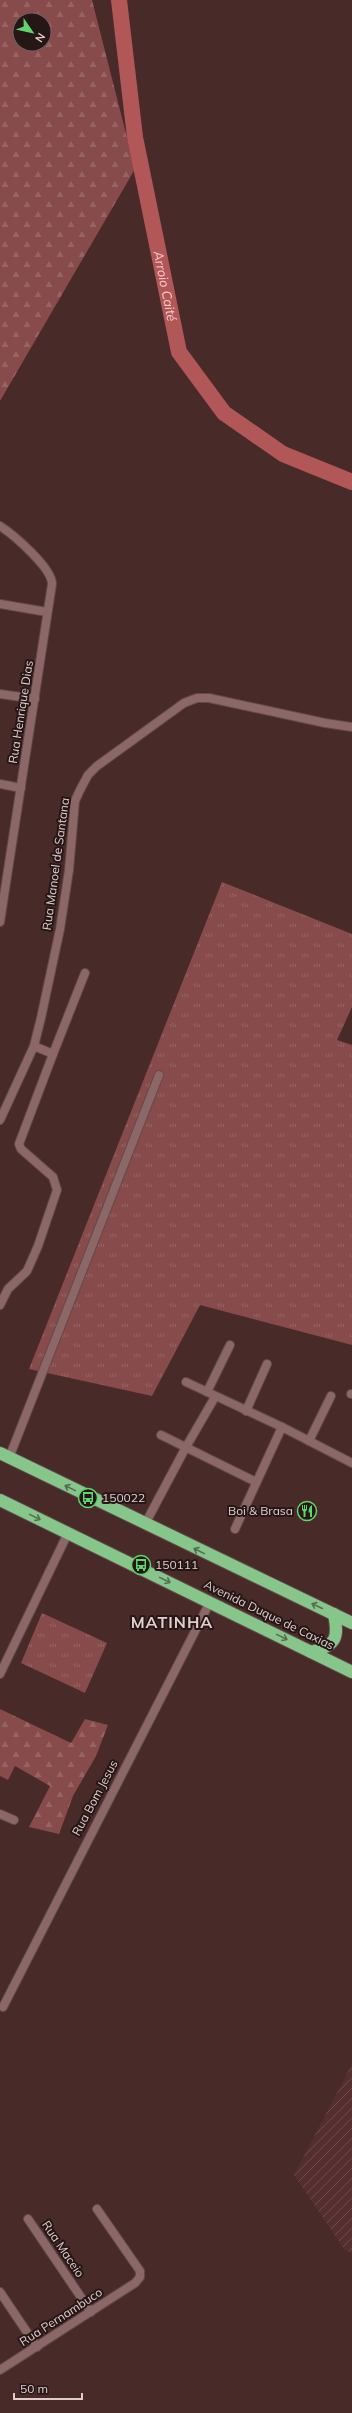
<svg xmlns="http://www.w3.org/2000/svg" width="352" height="2413" font-family="Mulish,sans-serif">
<style>
.industrial{fill:url(#industrial-furrows)}
.grass{fill:url(#grass-tufts)}
.forest{fill:url(#forest-firs);fill-rule:evenodd}
.lines{fill:none;stroke-linecap:round;stroke-linejoin:round}
.river{stroke:#b25758;stroke-width:16}
.street-casing{stroke:#63494a;stroke-width:10}
.highway-casing{stroke:#63494a;stroke-width:14}
.street{stroke:#8b6867;stroke-width:8}
.highway{stroke:#87c68a;stroke-width:12}
.oneway{stroke:#566e50}
.labels{text-anchor:middle;stroke-width:4;stroke-linejoin:round;paint-order:stroke}
.street-label{font-size:12px;fill:#e0cccb;stroke:#251716}
.poi-label{font-size:12px;fill:#e0cccb;stroke:#251716;text-anchor:start}
.water-label{font-size:13px;font-style:italic;fill:#ffcbc9;stroke:#251716}
.district-label{font-size:16px;font-weight:bold;letter-spacing:1px;fill:#e0cccb;stroke:#251716}
</style>
<defs>
<pattern id="industrial-furrows" width="10" height="10" patternUnits="userSpaceOnUse"><rect width="10" height="10" fill="#552f2f"/><path d="M-1 1l2-2M0 10L10 0M9 11l2-2" fill="none" stroke="#6d4c4c"/></pattern>
<pattern id="grass-tufts" width="24" height="20" patternUnits="userSpaceOnUse"><rect width="24" height="20" fill="#864b4a"/><path d="M3 7l-1-3M5 7V3M7 7l1-3M15 17l-1-3M17 17v-4M19 17l1-3" fill="none" stroke="#976463"/></pattern>
<pattern id="forest-firs" width="22" height="20" patternUnits="userSpaceOnUse"><rect width="22" height="20" fill="#864b4a"/><path d="M5 1l3.5 6h-7zM16 11l3.5 6h-7z" fill="#976463"/></pattern>
</defs>
<rect width="100%" height="100%" fill="#482a29"/>
<path class="industrial" d="M352,2064v189l-8,-4 -50,-74z"/>
<g class="grass">
<path d="M222,882l130,52v73l-15,33 15,5v300l-152,-40 -48,91 -123,-27z"/>
<path d="M42,1613l65,30 -22,50 -64,-30z"/>
</g>
<g class="forest">
<path d="M0,0h92l43,169 -135,232zM20,20h24v24h-24z"/>
<path d="M0,1709l71,34 14,-24 23,6 -12,31 -23,40 -14,38 -30,-7 21,-41 -35,-20 -7,14 -8,-4z"/>
</g>
<g class="lines">
<path class="river" id="s1" d="M119,0l16,137 44,215 45,61 59,41 69,28"/>
<g class="street-casing">
<g id="street">
<path d="M0,526c14,9 52,42 52,58l-52,338"/>
<path d="M0,604l47,8"/>
<path d="M0,694l35,5"/>
<path d="M0,784l21,4"/>
<path d="M53,1054l32,-81"/>
<path d="M0,1120l34,-74 7,-28 19,-89 9,-59 6,-69 5,-11 8,-15 9,-9 87,-63 13,-5h12l116,25 27,4"/>
<path d="M0,1305l8,-16 19,-18 11,-25 19,-56 -4,-13 -32,-28 -2,-5 34,-90 -19,-8"/>
<path d="M186,1382l96,45 70,36"/>
<path d="M207,1392l23,-47"/>
<path d="M351,1394h1"/>
<path d="M246,1411l21,-47"/>
<path d="M161,1435l95,47"/>
<path d="M309,1441l22,-45"/>
<path d="M9,1458l150,-383"/>
<path d="M145,1524l41,-77 29,-50"/>
<path d="M235,1529l47,-102"/>
<path d="M0,1674l68,-141"/>
<path d="M0,1814l14,6"/>
<path d="M3,2007l207,-405"/>
<path d="M28,2219l63,93"/>
<path d="M0,2292l37,55"/>
<path d="M0,2370l135,-87 5,-6v-6l-43,-62"/>
</g>
</g>
<g class="highway-casing">
<g id="highway">
<path d="M0,1453l352,170"/>
<path d="M0,1500l352,172"/>
<path d="M311,1652c25,-7 28,-13 23,-38"/>
</g>
</g>
<use href="#street" class="street"/>
<use href="#highway" class="highway"/>
</g>
<defs><path id="oneway-shaft" d="M-6 0H5M1.5-3L5.5 0L1.5 3" fill="none" stroke-width="1.6" stroke-linecap="round" stroke-linejoin="round"/></defs>
<g class="oneway">
<use href="#oneway-shaft" transform="translate(70 1488) rotate(-154)"/>
<use href="#oneway-shaft" transform="translate(35 1517) rotate(26)"/>
<use href="#oneway-shaft" transform="translate(199 1551) rotate(-154)"/>
<use href="#oneway-shaft" transform="translate(165 1580) rotate(26)"/>
<use href="#oneway-shaft" transform="translate(317 1606) rotate(-155)"/>
<use href="#oneway-shaft" transform="translate(282 1637) rotate(26)"/>
</g>
<defs>
<g id="bus-ring" transform="scale(1)"><circle r="9.5" fill="#251716" stroke="#60d56b" stroke-width="1.5"/><path d="M-5-6H5V4H4V6H2V4H-2V6H-4V4H-5ZM-3.5-4V0h7V-4ZM-3.5 1.2v1.5H-2V1.2ZM2 1.2v1.5H3.5V1.2Z" fill="#60d56b"/></g>
<g id="restaurant-ring" transform="scale(1)"><circle r="9.5" fill="#251716" stroke="#60d56b" stroke-width="1.5"/><path d="M-5-6h1v4h1v-4h1v4h1v-4h1v5L-1.5 .5V6h-2V.5L-5-1ZM5-6V6H3V1.5H1.5Q1.5-4 5-6Z" fill="#60d56b"/></g>
</defs>
<g fill-rule="evenodd">
<use href="#bus-ring" x="88" y="1498"/>
<use href="#restaurant-ring" x="307" y="1511"/>
<use href="#bus-ring" x="141" y="1565"/>
</g>
<g class="labels">
<g class="street-label">
<text transform="translate(21 712) rotate(-81)" y="4">Rua Henrique Dias</text>
<text transform="translate(56 864) rotate(-82)" y="4">Rua Manoel de Santana</text>
<text transform="translate(269 1615) rotate(26)" y="4">Avenida Duque de Caxias</text>
<text transform="translate(95 1798) rotate(-62)" y="4">Rua Bom Jesus</text>
<text transform="translate(63 2249) rotate(56)" y="4">Rua Maceio</text>
<text transform="translate(61 2317) rotate(-33)" y="4">Rua Pernambuco</text>
</g>
<g class="poi-label">
<text x="102" y="1502">150022</text>
<text x="293" y="1515" text-anchor="end">Boi &amp; Brasa</text>
<text x="155" y="1569">150111</text>
</g>
<g class="water-label">
<text dy="5" stroke="none"><textPath href="#s1" startOffset="290">Arroio Caité</textPath></text>
</g>
<g class="district-label">
<text x="172" y="1628">MATINHA</text>
</g>
</g>
<g transform="translate(32 32) rotate(124)"><circle r="19" fill="#251716" stroke="#705f5e"/>
<path d="M0-3L7 15L0 10L-7 15Z" fill="#60d56b"/>
<text y="-6" font-size="11" font-weight="bold" text-anchor="middle" fill="#e0cccb">N</text>
</g>
<path d="M14 2393v6h68v-6" fill="none" stroke="#e0cccb" stroke-width="2"/>
<text x="20" y="2393" font-size="12" fill="#e0cccb" stroke="#251716" stroke-width="3" paint-order="stroke">50 m</text>
</svg>
